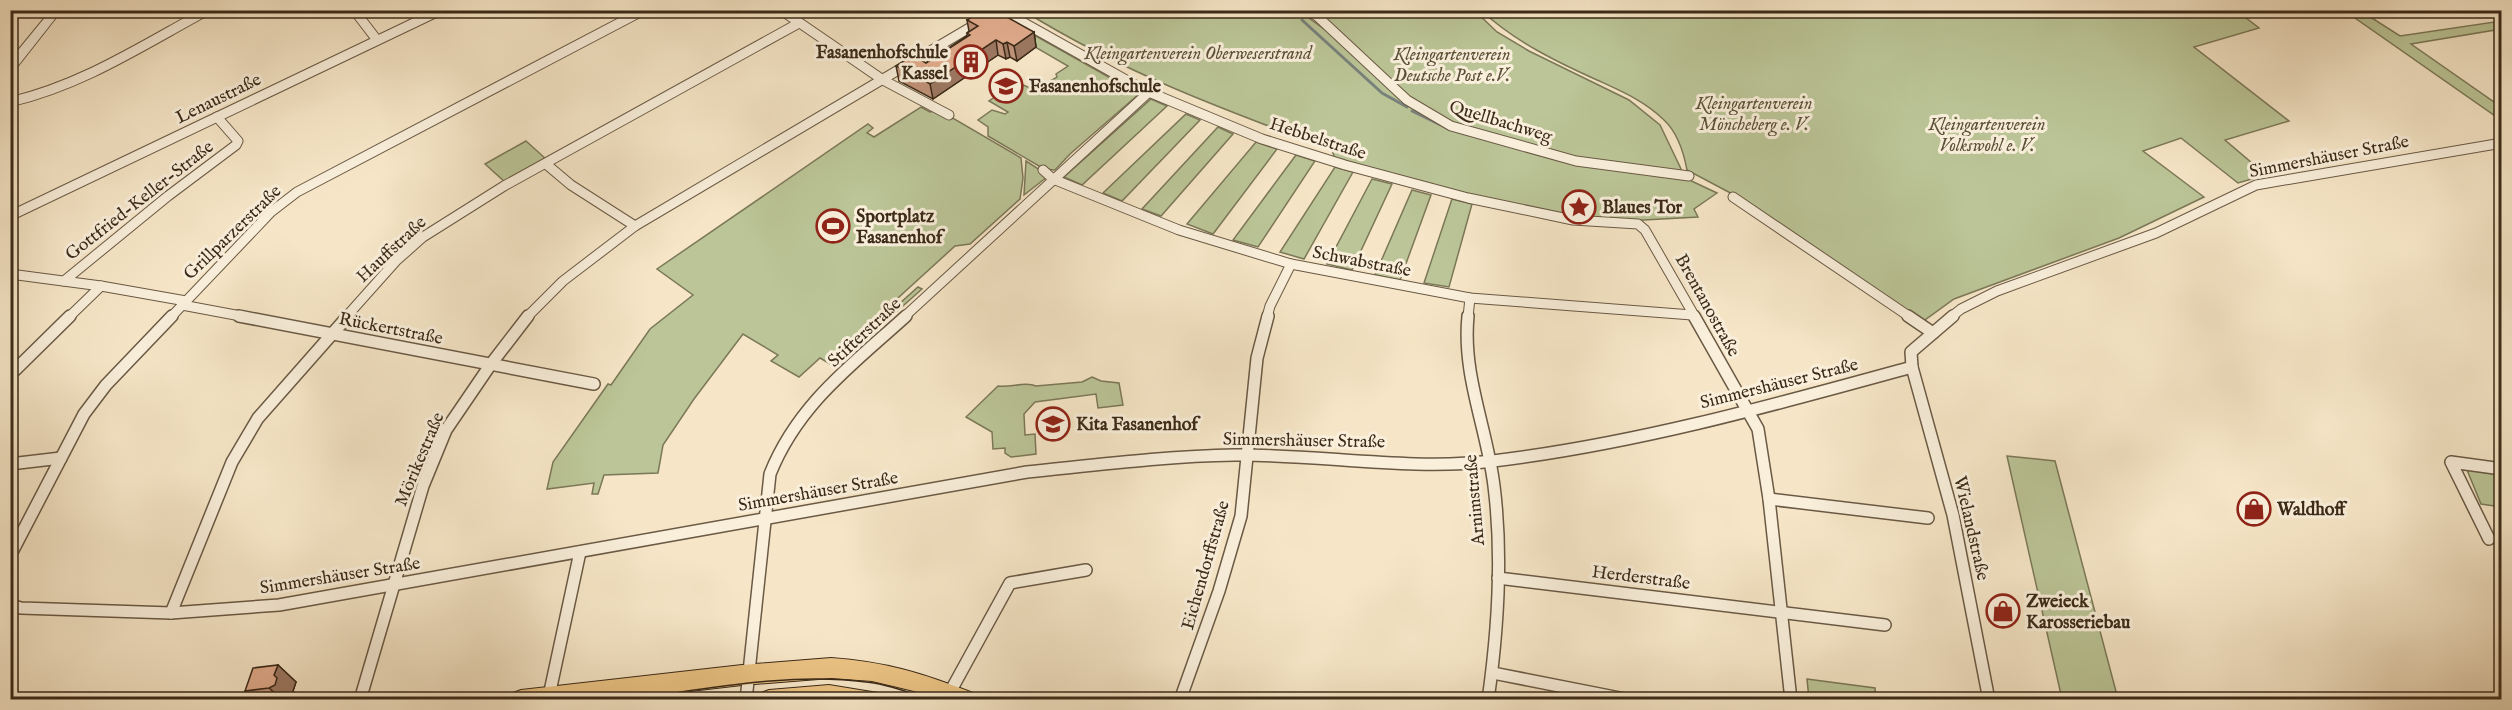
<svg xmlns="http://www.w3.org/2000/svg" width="2512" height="710" font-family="'IM FELL English',serif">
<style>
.green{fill:#bbc597;stroke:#7b7858;stroke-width:1.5}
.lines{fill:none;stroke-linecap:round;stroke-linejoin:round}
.stream{stroke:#78827c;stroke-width:3}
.minor-far1-casing{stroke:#6a5944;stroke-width:11}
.minor-casing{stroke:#6a5944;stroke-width:14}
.tertiary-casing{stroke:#6a5944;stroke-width:2}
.primary-casing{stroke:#3b2a18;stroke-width:2}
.minor-far1{stroke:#f9efdb;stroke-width:9}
.minor{stroke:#f9efdb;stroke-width:11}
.tertiary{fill:#f9efdb;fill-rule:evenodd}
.primary{fill:#ebc384;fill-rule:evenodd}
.tram{stroke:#3b2a18;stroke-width:1.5}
.wall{fill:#c09278;stroke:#3b2a18;stroke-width:1.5}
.shaded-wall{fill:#9c7761;stroke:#3b2a18;stroke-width:1.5}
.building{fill:#dfaa8b;stroke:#3b2a18;stroke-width:1.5}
.labels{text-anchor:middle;stroke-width:6;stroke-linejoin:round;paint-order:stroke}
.poi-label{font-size:18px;font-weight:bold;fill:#3b2a18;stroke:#f9efdb;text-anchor:start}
.park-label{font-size:18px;font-style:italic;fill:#5b5138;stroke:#f9efdb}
.street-label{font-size:18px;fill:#3b2a18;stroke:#f9efdb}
</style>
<rect width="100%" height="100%" fill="#f6e6c7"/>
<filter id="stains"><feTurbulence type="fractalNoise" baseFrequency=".00333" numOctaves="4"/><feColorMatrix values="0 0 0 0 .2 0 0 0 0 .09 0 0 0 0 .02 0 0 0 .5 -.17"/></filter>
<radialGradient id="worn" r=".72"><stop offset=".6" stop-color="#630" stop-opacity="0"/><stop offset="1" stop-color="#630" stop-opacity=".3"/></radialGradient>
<g class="green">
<path d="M1024,11h275l32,23 85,76 159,53 108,14 34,16 -23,16 4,8 -73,4 -51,-4 -97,-21 -142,-37 -3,-9c-110,-41 -208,-77 -308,-139z"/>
<path d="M1311,11h164l22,21 32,19 100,49 31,25 23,48 -110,-15 -115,-32 -31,-14z"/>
<path d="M1482,11h755l22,17 -65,19 95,74 -64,19 41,35 -28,8 -57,-45 -38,13 61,46 -85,41 -165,61 -32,23 -184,-125 -51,-27c-3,-16 -10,-38 -23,-50 -19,-19 -43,-29 -67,-40 -40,-18 -83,-39 -115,-69z"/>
<path d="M2345,11h16l39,25 101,-15v8l-90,15 90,63v13z"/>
<path d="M1016,25l123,69 -69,60 -15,16 -11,-1 -56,-33v-9l-10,-7 14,-10 13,4 3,-2 -19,-11 28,-19 15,7c8,-5 18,-7 25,-12l-1,-3 12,-8 -62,-36z"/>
<path d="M1151,99l16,7 -85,79 -18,-8z"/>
<path d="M921,107l9,5 9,-2 82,48 2,20 -3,21 -50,45 -15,2 -101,92 1,16 -16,15 -19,-11 -21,19 -28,-16 7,-6 -35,-21 -49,65 -31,46 -5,28 -54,2 -6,19h-6l2,-11 -47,6 6,-27 55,-78 3,1 39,-56 43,-34 -36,-26 211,-145 5,4 -6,5 7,4z"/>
<path d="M1186,114l14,6 -78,81 -19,-8z"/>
<path d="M1218,127l15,7 -72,82 -19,-7z"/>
<path d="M526,141l20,18 -41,23 -20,-18z"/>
<path d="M1256,142l21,7 -64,85 -26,-10z"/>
<path d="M1296,155l19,6 -57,86 -25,-7z"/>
<path d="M1026,161l14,9 7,7 -23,18z"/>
<path d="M1335,167l18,5 -49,87 -24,-7z"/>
<path d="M1372,179l20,5 -40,86 -25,-6z"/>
<path d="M1412,190l19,5 -31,85 -25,-5z"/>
<path d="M1452,199l20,5 -23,83 -25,-4z"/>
<path d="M918,287l4,2 -63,56v-5z"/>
<path d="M1092,377l9,4 18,2 4,22 -25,3 -2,-14 -61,8 -11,12 1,21 10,-1 1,20 -25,3 -6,-4v-5l-12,1 -1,-17 -26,-15 32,-31c13,2 27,-5 38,0l46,-4z"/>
<path d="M2007,456l48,5 63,238h-56z"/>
<path d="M2467,470l34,5v32l-20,-3z"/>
<path d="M1807,679l68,9 1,11h-67z"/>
</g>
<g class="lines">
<g class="stream">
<path d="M1281,10l15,5"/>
<path d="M1302,20l80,73 25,14"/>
<path d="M1412,111l37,18"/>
</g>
<g class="minor-far1-casing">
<g id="minor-far1">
<path d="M354,10l23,30"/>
<path d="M781,10l102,70 66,35"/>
<path d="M1001,10l143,80 118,49 83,26 123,33 105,22 65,4 7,6 50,87"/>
<path d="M1306,10l11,6 90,84 44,26 125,35 113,15"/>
<path d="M10,102c73,-17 133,-57 198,-92"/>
<path d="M546,164l25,21 64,41"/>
<path d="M1043,170l10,9 126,51 112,34 179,34 222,17"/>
<path d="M1733,197l177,120"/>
<path d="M10,216l431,-206"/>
<path d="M10,274l91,12 85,15"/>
<path d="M64,281l104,-85 68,-51 2,-4 -21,-24"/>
<path d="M182,305l64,12"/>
<path d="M69,317l32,-31"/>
<path d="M171,317l100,-105 26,-20 347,-182"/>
<path d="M346,317l50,-56 27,-24 81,-51 295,-163"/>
<path d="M527,317l36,-36 72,-55 346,-205"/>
<path d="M904,317l245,-225"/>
<path d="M1267,317l3,-11 21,-42"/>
<path d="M1468,317l2,-19"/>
<path d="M1951,317l10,-8 36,-18 159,-58 100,-48 246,-42"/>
</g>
</g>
<g class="minor-casing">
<g id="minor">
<path d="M239,316l355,68"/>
<path d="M1468,316c-6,59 19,112 26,170 9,71 4,144 -6,214"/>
<path d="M1694,316l64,113 11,70 22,201"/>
<path d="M1908,316l25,17"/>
<path d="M1953,316l-42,36 1,15 41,148 36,185"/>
<path d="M10,375l60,-59"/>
<path d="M10,464l51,-6"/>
<path d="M1769,499l159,19"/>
<path d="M2489,539l-38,-77 51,7"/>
<path d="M10,556l74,-142 22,-29 66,-69"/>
<path d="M1498,578l387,47"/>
<path d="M10,605l11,3 150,5 108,-8 748,-133c69,-7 138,-16 208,-17 84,-1 173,16 258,6 142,-17 281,-56 419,-94"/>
<path d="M171,613l61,-151 26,-44 90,-102"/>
<path d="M1493,673l137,27"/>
<path d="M949,694l61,-111 76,-13"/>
<path d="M549,696l31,-144"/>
<path d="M360,700l63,-214 23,-56 45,-66 37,-48"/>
<path d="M746,700l24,-226c28,-70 82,-109 136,-158"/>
<path d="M1180,700l39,-109 22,-75 16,-158 11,-42"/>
</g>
</g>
<g class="tertiary-casing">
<path id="tertiary" d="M51,10h11l-48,61h-4v-11z"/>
</g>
<g class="primary-casing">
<g id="primary">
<path d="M831,658c55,4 91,15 142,35l3,7h-39l-23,-9 -42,-10 -41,-3 -89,7 -129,15h-103l3,-7 8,-3 221,-25z"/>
<path d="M829,685l49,8 3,7h-123l3,-7 8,-3z"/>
</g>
</g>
<use href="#minor-far1" class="minor-far1"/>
<use href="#minor" class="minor"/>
<use href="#tertiary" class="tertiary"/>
<use href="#primary" class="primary"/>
<path class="tram" d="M624,700c79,-10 162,-28 242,-18 23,2 46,12 67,18"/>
</g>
<g class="wall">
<path d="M967,20l67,12 2,15 -19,14 -7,-4 -4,2 -8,-4 -65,44 -34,-18 -3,-15 30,-3 41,-27v-3l2,-2z"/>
<path d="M278,665l18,17 -3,9 3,3 -2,5h-39l-10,-8z"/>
</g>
<g class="shaded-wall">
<path d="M1034,32l2,15 -19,14 -3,-15z"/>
<path d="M996,40l2,15 -65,44 -3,-15z"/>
<path d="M1007,42l3,15 -4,2 -3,-15z"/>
<path d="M278,665l18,17 -3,9 3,3 -2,5h-12l-13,-11z"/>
</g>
<g class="building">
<path d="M983,10h11l40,22 -20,14 -7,-4 -4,2 -7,-4 -66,44 -34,-18 17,-11 13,8 44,-28 -3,-2 11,-7 -11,-6z"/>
<path d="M278,665l-4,10 3,3 -2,7 -6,3 -24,3 8,-23z"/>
</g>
<defs>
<g id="building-ring" transform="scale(1.725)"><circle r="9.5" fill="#f9efdb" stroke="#8f2418" stroke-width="1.5"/><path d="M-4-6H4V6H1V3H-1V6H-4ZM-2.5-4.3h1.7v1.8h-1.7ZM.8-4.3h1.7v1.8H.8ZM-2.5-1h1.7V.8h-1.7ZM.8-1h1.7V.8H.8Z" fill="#8f2418"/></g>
<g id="school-ring" transform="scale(1.725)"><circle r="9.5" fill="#f9efdb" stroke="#8f2418" stroke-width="1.5"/><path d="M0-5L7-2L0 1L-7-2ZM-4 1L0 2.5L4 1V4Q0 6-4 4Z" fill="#8f2418"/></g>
<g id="sight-ring" transform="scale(1.725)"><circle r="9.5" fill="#f9efdb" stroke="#8f2418" stroke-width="1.5"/><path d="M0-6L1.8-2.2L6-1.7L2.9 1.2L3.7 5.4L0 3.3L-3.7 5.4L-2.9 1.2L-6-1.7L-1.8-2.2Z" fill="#8f2418"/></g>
<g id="stadium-ring" transform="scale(1.725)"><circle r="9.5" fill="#f9efdb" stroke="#8f2418" stroke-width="1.5"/><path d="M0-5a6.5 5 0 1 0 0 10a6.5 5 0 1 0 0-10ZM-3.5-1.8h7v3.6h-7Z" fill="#8f2418"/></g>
<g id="shop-ring" transform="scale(1.725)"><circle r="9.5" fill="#f9efdb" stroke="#8f2418" stroke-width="1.5"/><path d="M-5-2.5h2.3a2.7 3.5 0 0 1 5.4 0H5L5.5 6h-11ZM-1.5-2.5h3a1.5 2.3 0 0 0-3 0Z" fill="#8f2418"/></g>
</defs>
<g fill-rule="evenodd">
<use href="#building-ring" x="971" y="62"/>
<use href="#school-ring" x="1006" y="86"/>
<use href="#sight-ring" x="1579" y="207"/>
<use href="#stadium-ring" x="833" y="226"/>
<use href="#school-ring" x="1053" y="424"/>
<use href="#shop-ring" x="2254" y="509"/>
<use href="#shop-ring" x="2003" y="611"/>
</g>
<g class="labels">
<g class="poi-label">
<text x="948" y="58" text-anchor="end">Fasanenhofschule<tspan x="948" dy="21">Kassel</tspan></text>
<text x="1029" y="92">Fasanenhofschule</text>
<text x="1602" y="213">Blaues Tor</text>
<text x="856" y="222">Sportplatz<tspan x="856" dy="21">Fasanenhof</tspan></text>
<text x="1076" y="430">Kita Fasanenhof</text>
<text x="2277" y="515">Waldhoff</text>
<text x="2026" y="607">Zweieck<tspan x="2026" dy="21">Karosseriebau</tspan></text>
</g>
<g class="park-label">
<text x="1198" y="59">Kleingartenverein Oberweserstrand</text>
<text x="1452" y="60">Kleingartenverein<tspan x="1452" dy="21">Deutsche Post e.V.</tspan></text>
<text x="1754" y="109">Kleingartenverein<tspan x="1754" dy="21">Möncheberg e. V.</tspan></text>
<text x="1987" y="130">Kleingartenverein<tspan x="1987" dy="21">Volkswohl e. V.</tspan></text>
</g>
<g class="street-label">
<text transform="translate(218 98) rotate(-26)" y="6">Lenaustraße</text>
<text transform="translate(1501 121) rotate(17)" y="6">Quellbachweg</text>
<text transform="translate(1318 138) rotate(18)" y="6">Hebbelstraße</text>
<text transform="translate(2329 156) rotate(-11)" y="6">Simmershäuser Straße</text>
<text transform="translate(139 200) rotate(-38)" y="6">Gottfried-Keller-Straße</text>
<text transform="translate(232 232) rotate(-44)" y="6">Grillparzerstraße</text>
<text transform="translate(391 249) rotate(-43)" y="6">Hauffstraße</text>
<text transform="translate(1362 261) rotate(11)" y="6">Schwabstraße</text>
<text transform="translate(1708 305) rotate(61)" y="6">Brentanostraße</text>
<text transform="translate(391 328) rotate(11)" y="6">Rückertstraße</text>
<text transform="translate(864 332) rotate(-43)" y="6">Stifterstraße</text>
<text transform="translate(1779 383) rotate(-14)" y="6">Simmershäuser Straße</text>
<text transform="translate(1304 440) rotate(1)" y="6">Simmershäuser Straße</text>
<text transform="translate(419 459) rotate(-67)" y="6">Mörikestraße</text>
<text transform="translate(818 491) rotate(-10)" y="6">Simmershäuser Straße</text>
<text transform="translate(1474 500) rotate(-95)" y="6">Arnimstraße</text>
<text transform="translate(1972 528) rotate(77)" y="6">Wielandstraße</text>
<text transform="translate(1205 565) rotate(-74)" y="6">Eichendorffstraße</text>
<text transform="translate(340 575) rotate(-9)" y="6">Simmershäuser Straße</text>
<text transform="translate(1641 577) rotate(7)" y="6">Herderstraße</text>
</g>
</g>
<rect width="2512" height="710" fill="none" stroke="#f6e6c7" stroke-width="36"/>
<rect x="12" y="12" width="2488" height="686" fill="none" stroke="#3b2a18" stroke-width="3"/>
<rect x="18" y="18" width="2476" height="674" fill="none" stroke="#3b2a18" stroke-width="1.5"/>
<rect width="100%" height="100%" filter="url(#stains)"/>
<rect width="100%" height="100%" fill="url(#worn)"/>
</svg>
